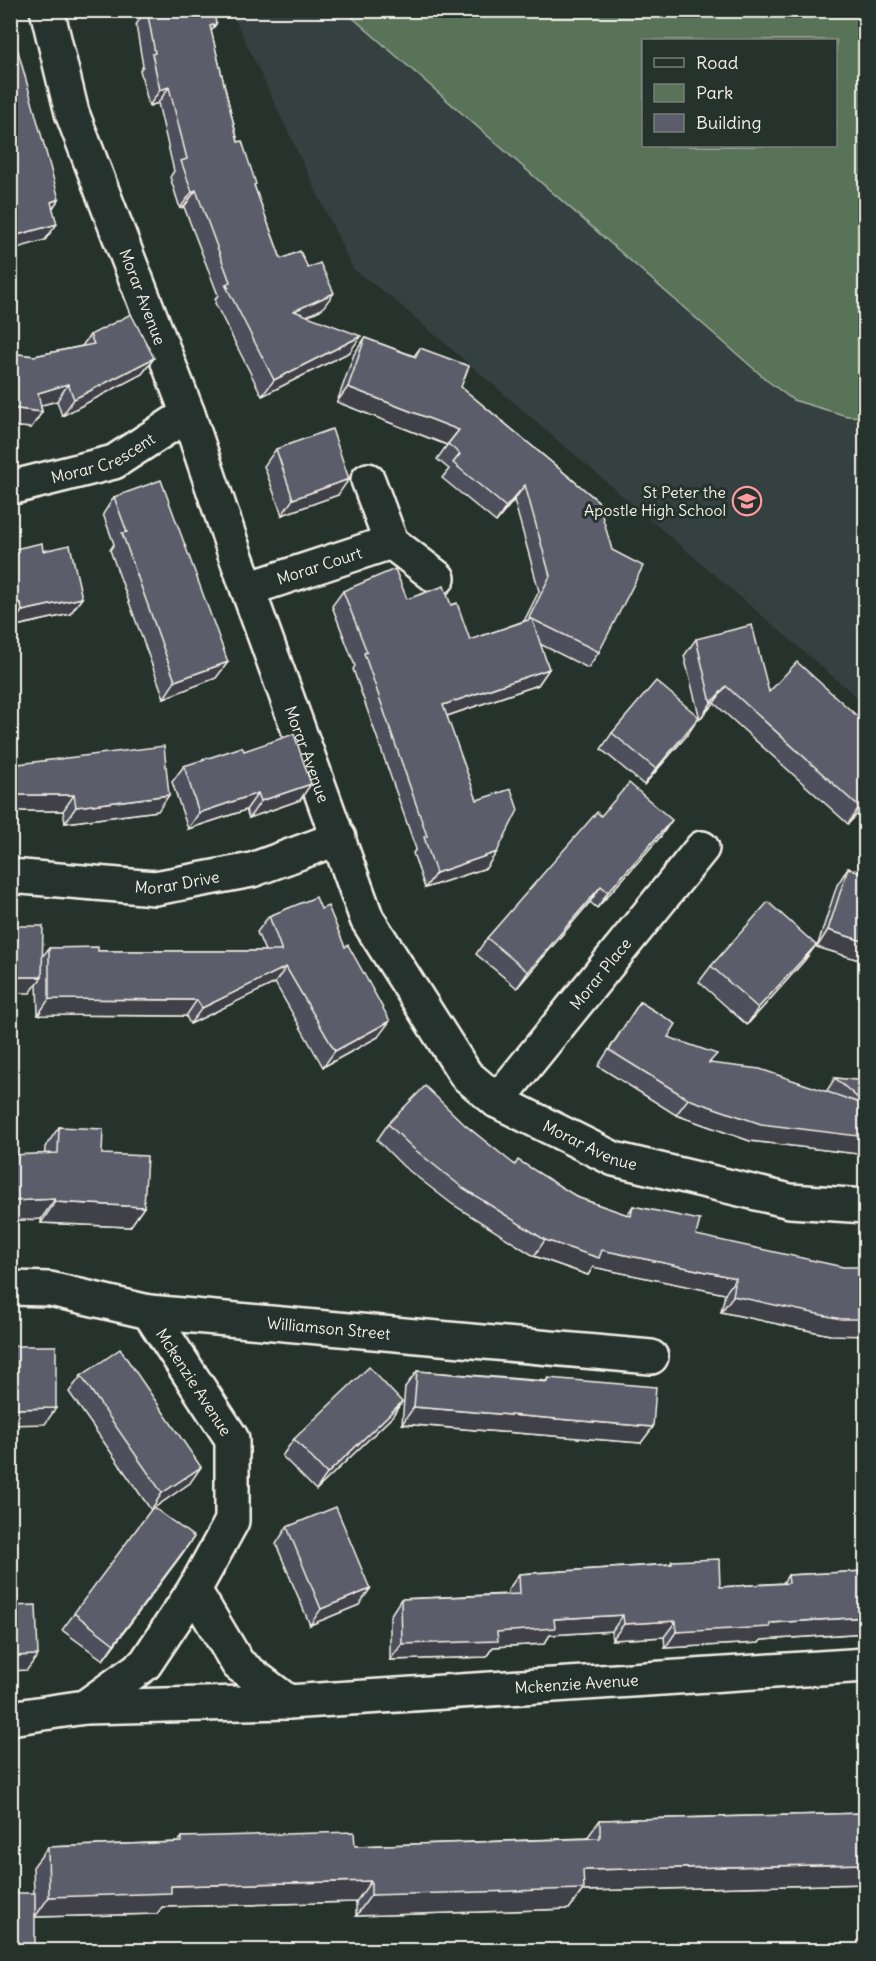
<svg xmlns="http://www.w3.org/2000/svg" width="876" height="1961" font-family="Delius,sans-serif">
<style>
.built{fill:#36403f;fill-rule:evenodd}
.green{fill:#597359;stroke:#a6b2a0;stroke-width:1.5;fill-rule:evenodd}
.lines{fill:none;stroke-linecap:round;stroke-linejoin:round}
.minor-casing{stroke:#f4f1e8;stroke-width:38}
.minor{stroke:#26332d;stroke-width:33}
.wall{fill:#4e505b;stroke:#f4f1e8;stroke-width:1.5}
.shaded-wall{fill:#40414a;stroke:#f4f1e8;stroke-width:1.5}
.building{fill:#5b5d6a;stroke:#f4f1e8;stroke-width:1.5}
.labels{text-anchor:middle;stroke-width:6;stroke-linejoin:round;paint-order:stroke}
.street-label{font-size:16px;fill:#f4f1e8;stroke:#26332d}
.poi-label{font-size:16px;fill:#f4f1e8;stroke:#26332d;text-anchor:end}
</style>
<rect width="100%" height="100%" fill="#26332d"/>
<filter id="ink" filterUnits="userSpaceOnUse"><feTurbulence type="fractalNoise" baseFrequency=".0167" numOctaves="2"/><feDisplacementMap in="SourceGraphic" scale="12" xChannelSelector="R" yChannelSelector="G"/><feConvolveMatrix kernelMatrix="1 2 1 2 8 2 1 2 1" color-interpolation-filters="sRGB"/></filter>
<g filter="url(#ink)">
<path class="built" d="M231,11h634v693l-473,-406 -39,-29zM644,40h192v106h-192z"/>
<path class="green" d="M345,11h520v406l-18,-1 -54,-16 -24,-18zM644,40h192v106h-192z"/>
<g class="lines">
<g class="minor-casing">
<g id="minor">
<path id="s1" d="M47,10l25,103 116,301 47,140 132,365 99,156 31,26 117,58 176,42 76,5"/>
<path d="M368,480l23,62 47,36"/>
<path id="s2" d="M10,485l8,1 96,-24 74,-48"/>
<path id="s3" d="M248,589l143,-47"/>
<path id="s4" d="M10,876l145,12 97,-18 87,-32"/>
<path id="s5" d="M497,1101l205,-253"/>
<path id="s6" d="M10,1288l40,1 99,23 502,45"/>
<path d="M194,1590l44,74 50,38"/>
<path d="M85,1707l60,-43 49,-74 38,-69v-82l-83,-127"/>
<path id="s7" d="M10,1718l75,-11 203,-5 578,-37"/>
</g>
</g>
<use href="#minor" class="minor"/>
</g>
<g class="wall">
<path d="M145,10h69l-3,21 27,111 43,117 41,50 -15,7 43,36 -88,44 -47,-93 1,-2 -1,-1 3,-5 -34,-88 -4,1 -10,-31 4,-6 -16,-68 -9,3 -9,-36 3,-4 -7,-41z"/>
<path d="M90,335l64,23 -12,16 -80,42 -5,-15 -16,4 1,7 -11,16 -21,-2v-73l24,3 48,-10z"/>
<path d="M365,338l49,18 6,-8 41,39 137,114 1,151 -11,16 -48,-24 9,25 -11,16 -91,31 39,152 -61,20 -12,-35 3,-4 -63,-180 2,-3 -23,-60 11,-15 108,14 19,35 54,-19 15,-30 -25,-91 -18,22 -54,-44 7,-9 -12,-10 10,-14 -110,-43 17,-48z"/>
<path d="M276,449l62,46 -56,20 -18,-49z"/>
<path d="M114,497l114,165 -12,16 -52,20 -54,-148 4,-6 -11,-30z"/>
<path d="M10,550l33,1 39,47 -12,16 -59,13z"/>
<path d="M696,639l73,53 97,32v81l-18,19 -134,-121 -14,16 -16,-63z"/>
<path d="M612,733l76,1 -44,51 -43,-36z"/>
<path d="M244,751l56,49 -51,18 -3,-8 -58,19 -16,-47 12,-16z"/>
<path d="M10,765l148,46 -93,12 -2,-12h-53z"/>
<path d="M866,807v164l-7,-1v-10l-42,-13 20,-62 11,-17 12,4v-58z"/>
<path d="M601,816l60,20 -64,72 -7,-6 -73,86 -41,-34 11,-16z"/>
<path d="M269,916l109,121 -55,30 -48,-84 -85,41 -4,-8 -148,-1 -1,-32 -7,10 12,-36 7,-9 49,3h167l-8,-19z"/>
<path d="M816,945l-12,16 -57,64 -48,-43 12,-16z"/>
<path d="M640,1002l28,35 42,26 116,29 9,-14 26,3 5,-6v80l-116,-14 -74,-26 -78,-49z"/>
<path d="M388,1124l77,1 49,40 65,33 48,17 6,-9 63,29 134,100 -109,-23 4,-18 -132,-27 -5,8 -54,-19 -82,-52 -49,-38 -26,-26z"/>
<path d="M59,1127l43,27 42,53 -14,20 -89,-4 4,-76z"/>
<path d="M417,1371l129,10 2,-3 105,49 -12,16 -239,-19 3,-37z"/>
<path d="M81,1376l109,107 -36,25 28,46 -79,106 -41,-30 90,-121 -1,1 -82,-118z"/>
<path d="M391,1418l-75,72 -34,-34 12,-17z"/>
<path d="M287,1527l72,78 -49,20 -34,-81z"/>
<path d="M672,1561l48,26 63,-4 5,-8 78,-4v62l-105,7 -2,3 -94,5 -1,-11 -52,3v-9l-62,4 -6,9 -51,3 -7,10 -96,3v-44l11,-17 107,-5v-4l11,-16 151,-10z"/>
<path d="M866,1813v71l-284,7 -13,18 -213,7v-14l-194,5 -5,7 -122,3 -2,-50 15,-20 130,-5 4,-5 173,9 232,-8 13,-18z"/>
</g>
<g class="shaded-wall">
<path d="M216,24l-11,17 5,-15z"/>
<path d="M169,87l-11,16 -9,3 11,-16z"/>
<path d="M196,190l-12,17 -4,1 12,-16z"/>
<path d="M59,199l-11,16 3,-13z"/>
<path d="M57,224l-12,16 -35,10v-13z"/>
<path d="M334,293l-12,16 -40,18 12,-16z"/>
<path d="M361,336l-11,16 -88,44 12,-16z"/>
<path d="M154,358l-12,16 -80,42 12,-17z"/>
<path d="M68,384l-11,17 -30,8 11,-16z"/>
<path d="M348,387l111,43 -12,15 -110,-43z"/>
<path d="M10,408l32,4 -11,16 -21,-2z"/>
<path d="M349,479l-11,16 -56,20 11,-16z"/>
<path d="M525,485l-11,15 -18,22 10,-15z"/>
<path d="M82,598l-12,16 -59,13 11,-16z"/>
<path d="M10,602l11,1 -11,15z"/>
<path d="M228,662l-12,16 -52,20 11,-17z"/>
<path d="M549,669l-11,16 -106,36 11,-16z"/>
<path d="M726,686l-12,17 -14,16 11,-16z"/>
<path d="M699,717l-11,17 -44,51 12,-16z"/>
<path d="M311,784l-11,16 -51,18 12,-17z"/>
<path d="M258,793l-12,17 -58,19 11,-16z"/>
<path d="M10,795h64l-11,16h-53z"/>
<path d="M169,795l-11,16 -93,12 11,-16z"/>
<path d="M866,801v4l-18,19 11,-17z"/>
<path d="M672,820l-11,16 -64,72 11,-16z"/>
<path d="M497,852l-11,16 -61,20 11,-15z"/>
<path d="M601,886l-11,16 -73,86 11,-16z"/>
<path d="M828,930l38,12v9l-7,9 -42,-13z"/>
<path d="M816,945l-12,16 -57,64 11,-17z"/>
<path d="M866,961v10l-7,-1z"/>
<path d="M286,967l-11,16 -85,41 12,-16z"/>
<path d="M10,977h32l-12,16h-20z"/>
<path d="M49,999l148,1 -11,16 -148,-1z"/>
<path d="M390,1021l-12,16 -55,30 12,-16z"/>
<path d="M688,1099l178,38v18l-116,-14 -74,-26z"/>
<path d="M55,1199l-14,20 -31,2v-20z"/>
<path d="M55,1202l89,5 -14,20 -89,-4z"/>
<path d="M545,1240l57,10 134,28 -11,16 -132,-27 -5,8 -54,-19z"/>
<path d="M733,1296l133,23v17l-36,-1 -109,-23z"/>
<path d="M402,1402l-11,16 -75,72 11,-16z"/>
<path d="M414,1407l239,20 -12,16 -239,-19z"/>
<path d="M56,1408l-11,16 -35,1v-16z"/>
<path d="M201,1467l-11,16 -39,27 11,-17z"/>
<path d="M194,1537l-12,17 -79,106 11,-16z"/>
<path d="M370,1589l-11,16 -49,20 11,-16z"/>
<path d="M623,1615l-11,16 -62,4 -6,9 -51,3 -7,10 -96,3 12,-16 152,-25z"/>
<path d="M866,1617v16l-105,7 -2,3 -94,5 11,-16 94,-9z"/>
<path d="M676,1621l-12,16 -52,3 12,-16z"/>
<path d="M38,1655l-11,15 -17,1v-15z"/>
<path d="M866,1864v20l-284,7 -13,18 -213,7 15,-21 212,-25z"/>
<path d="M371,1881l-15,21 -194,5 -5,7 -122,3 14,-20 122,-11z"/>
</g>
<g class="building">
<path d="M147,10h67l2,14 -6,2 28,116 4,-1 14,43 -2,1 27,74 19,-8 8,17 12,-5 14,30 -40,18 67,25 -87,44 -48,-94 2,1 -2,-3 4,-2 -34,-92 -4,2 -11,-31 6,-2 -18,-72 -9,3 -8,-36 3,-1z"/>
<path d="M10,22l49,177 -8,3 6,22 -47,13z"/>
<path d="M131,314l23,44 -80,41 -6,-15 -30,9 4,19 -32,-4v-55l24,3 60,-12 -4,-9z"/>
<path d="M365,338l51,19 4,-9 49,18 -8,21 137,114 14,49 31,16 -44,86 -67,-33 17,50 -106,36 34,95 34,-11 7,21 -21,42 -61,21 -12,-36 3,-1 -63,-183 3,-1 -24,-61 52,-22 12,30 37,-13 7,19 6,-2 13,37 61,-21 -2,-1 21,-42 -25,-91 -19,22 -53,-44 7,-9 -12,-10 11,-14 -111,-43z"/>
<path d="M332,429l17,50 -56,20 -17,-50z"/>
<path d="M161,480l67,182 -53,19 -53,-148 5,-1 -13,-35z"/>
<path d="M42,543l1,8 27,-6 12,53 -60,13 -1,-8 -11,-1v-52z"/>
<path d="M752,625l17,67 28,-30 69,62v77l-7,6 -133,-121 -15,17 -15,-64z"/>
<path d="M656,681l43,36 -43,52 -44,-36z"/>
<path d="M294,734l17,50 -50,17 -3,-8 -59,20 -15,-47 58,-19 2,4z"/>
<path d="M164,746l5,49 -93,12 -2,-12h-64v-30z"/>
<path d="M629,783l43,37 -64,72 -7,-6 -73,86 -41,-34 110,-126 4,4z"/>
<path d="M848,868l18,6v68l-38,-12z"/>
<path d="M316,897l5,12 7,-3 17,41 3,-2 42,76 -55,30 -49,-84 -84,41 -5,-8 -148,-1v-51l49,-1v4h184l-13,-35z"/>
<path d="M768,902l48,43 -58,63 -47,-42z"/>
<path d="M10,926h33l-1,51h-32z"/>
<path d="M640,1002l36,22 -8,13 49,17 -8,9 51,6 106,36v32l-105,-13 -73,-25 -79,-49z"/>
<path d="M835,1078l31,3v24z"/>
<path d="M425,1086l40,39 50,40 3,-5 61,38 52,18 2,-10 67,14 -4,15 147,32h23v52h-25l-108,-23 3,-18 -134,-28 -3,8 -54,-18 -82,-52 -49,-39 -26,-25z"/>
<path d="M59,1127l44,2 -1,25 45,2 -3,51 -89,-5v-3l-45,2v-46l48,-2z"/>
<path d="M10,1346h46v62l-46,1z"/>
<path d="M120,1349l81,118 -39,26 -81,-117z"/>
<path d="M369,1367l33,35 -75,72 -33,-35z"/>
<path d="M417,1371l130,11 1,-4 108,9 -3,40 -239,-20z"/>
<path d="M153,1507l41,30 -80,107 -40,-31z"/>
<path d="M336,1507l34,82 -49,20 -34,-82z"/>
<path d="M719,1559l1,28 69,-4 -1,-8 78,-4v46l-96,6v4l-94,5v-11l-52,3 -1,-9 -69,4 1,9 -58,4 1,9 -96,3 -1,-45 119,-5 -1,-20 153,-10v-3z"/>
<path d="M36,1605l2,50 -28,1v-50z"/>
<path d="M866,1813v51l-283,6 1,19 -213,6v-14l-200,5v7l-122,4 -1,-50 134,-5v-5l172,-5 1,14 245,-8v-18z"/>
<rect x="10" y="1893" width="25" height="57"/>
</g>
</g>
<defs>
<g id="school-ring" transform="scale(1.5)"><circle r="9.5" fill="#26332d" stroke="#ff9aa2" stroke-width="1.5"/><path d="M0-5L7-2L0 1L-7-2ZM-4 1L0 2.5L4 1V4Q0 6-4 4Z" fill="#ff9aa2"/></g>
</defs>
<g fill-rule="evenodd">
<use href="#school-ring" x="747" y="501"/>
</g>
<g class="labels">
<g class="street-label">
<text dy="6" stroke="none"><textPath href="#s1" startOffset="303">Morar Avenue</textPath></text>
<text dy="6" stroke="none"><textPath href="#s2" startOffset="98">Morar Crescent</textPath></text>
<text dy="6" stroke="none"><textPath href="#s3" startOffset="75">Morar Court</textPath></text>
<text dy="6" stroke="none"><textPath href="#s1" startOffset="789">Morar Avenue</textPath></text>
<text dy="6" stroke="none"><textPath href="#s4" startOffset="168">Morar Drive</textPath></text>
<text dy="6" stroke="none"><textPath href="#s5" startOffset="164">Morar Place</textPath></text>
<text dy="6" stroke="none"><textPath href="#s1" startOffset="1293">Morar Avenue</textPath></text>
<text dy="6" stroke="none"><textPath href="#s6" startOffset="322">Williamson Street</textPath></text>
<text transform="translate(194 1382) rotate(57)" y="6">Mckenzie Avenue</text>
<text dy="6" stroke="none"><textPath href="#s7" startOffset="568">Mckenzie Avenue</textPath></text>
</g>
<g class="poi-label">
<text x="726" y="498">St Peter the<tspan x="726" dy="18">Apostle High School</tspan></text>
</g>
</g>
<rect width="876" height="1961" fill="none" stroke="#26332d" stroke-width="36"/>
<rect x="18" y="18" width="840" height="1925" fill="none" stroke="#f4f1e8" stroke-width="2" filter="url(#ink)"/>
<rect x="642" y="39" width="195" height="108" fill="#26332d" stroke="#787f78" stroke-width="1.5"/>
<rect x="654" y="58" width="30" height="9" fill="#26332d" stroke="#787f78" stroke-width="1.5"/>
<text x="696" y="69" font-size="18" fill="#f4f1e8">Road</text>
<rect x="654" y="84" width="30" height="18" fill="#597359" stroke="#787f78" stroke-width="1.5"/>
<text x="696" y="99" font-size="18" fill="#f4f1e8">Park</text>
<rect x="654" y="114" width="30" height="18" fill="#5b5d6a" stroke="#787f78" stroke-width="1.5"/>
<text x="696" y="129" font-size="18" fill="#f4f1e8">Building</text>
</svg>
